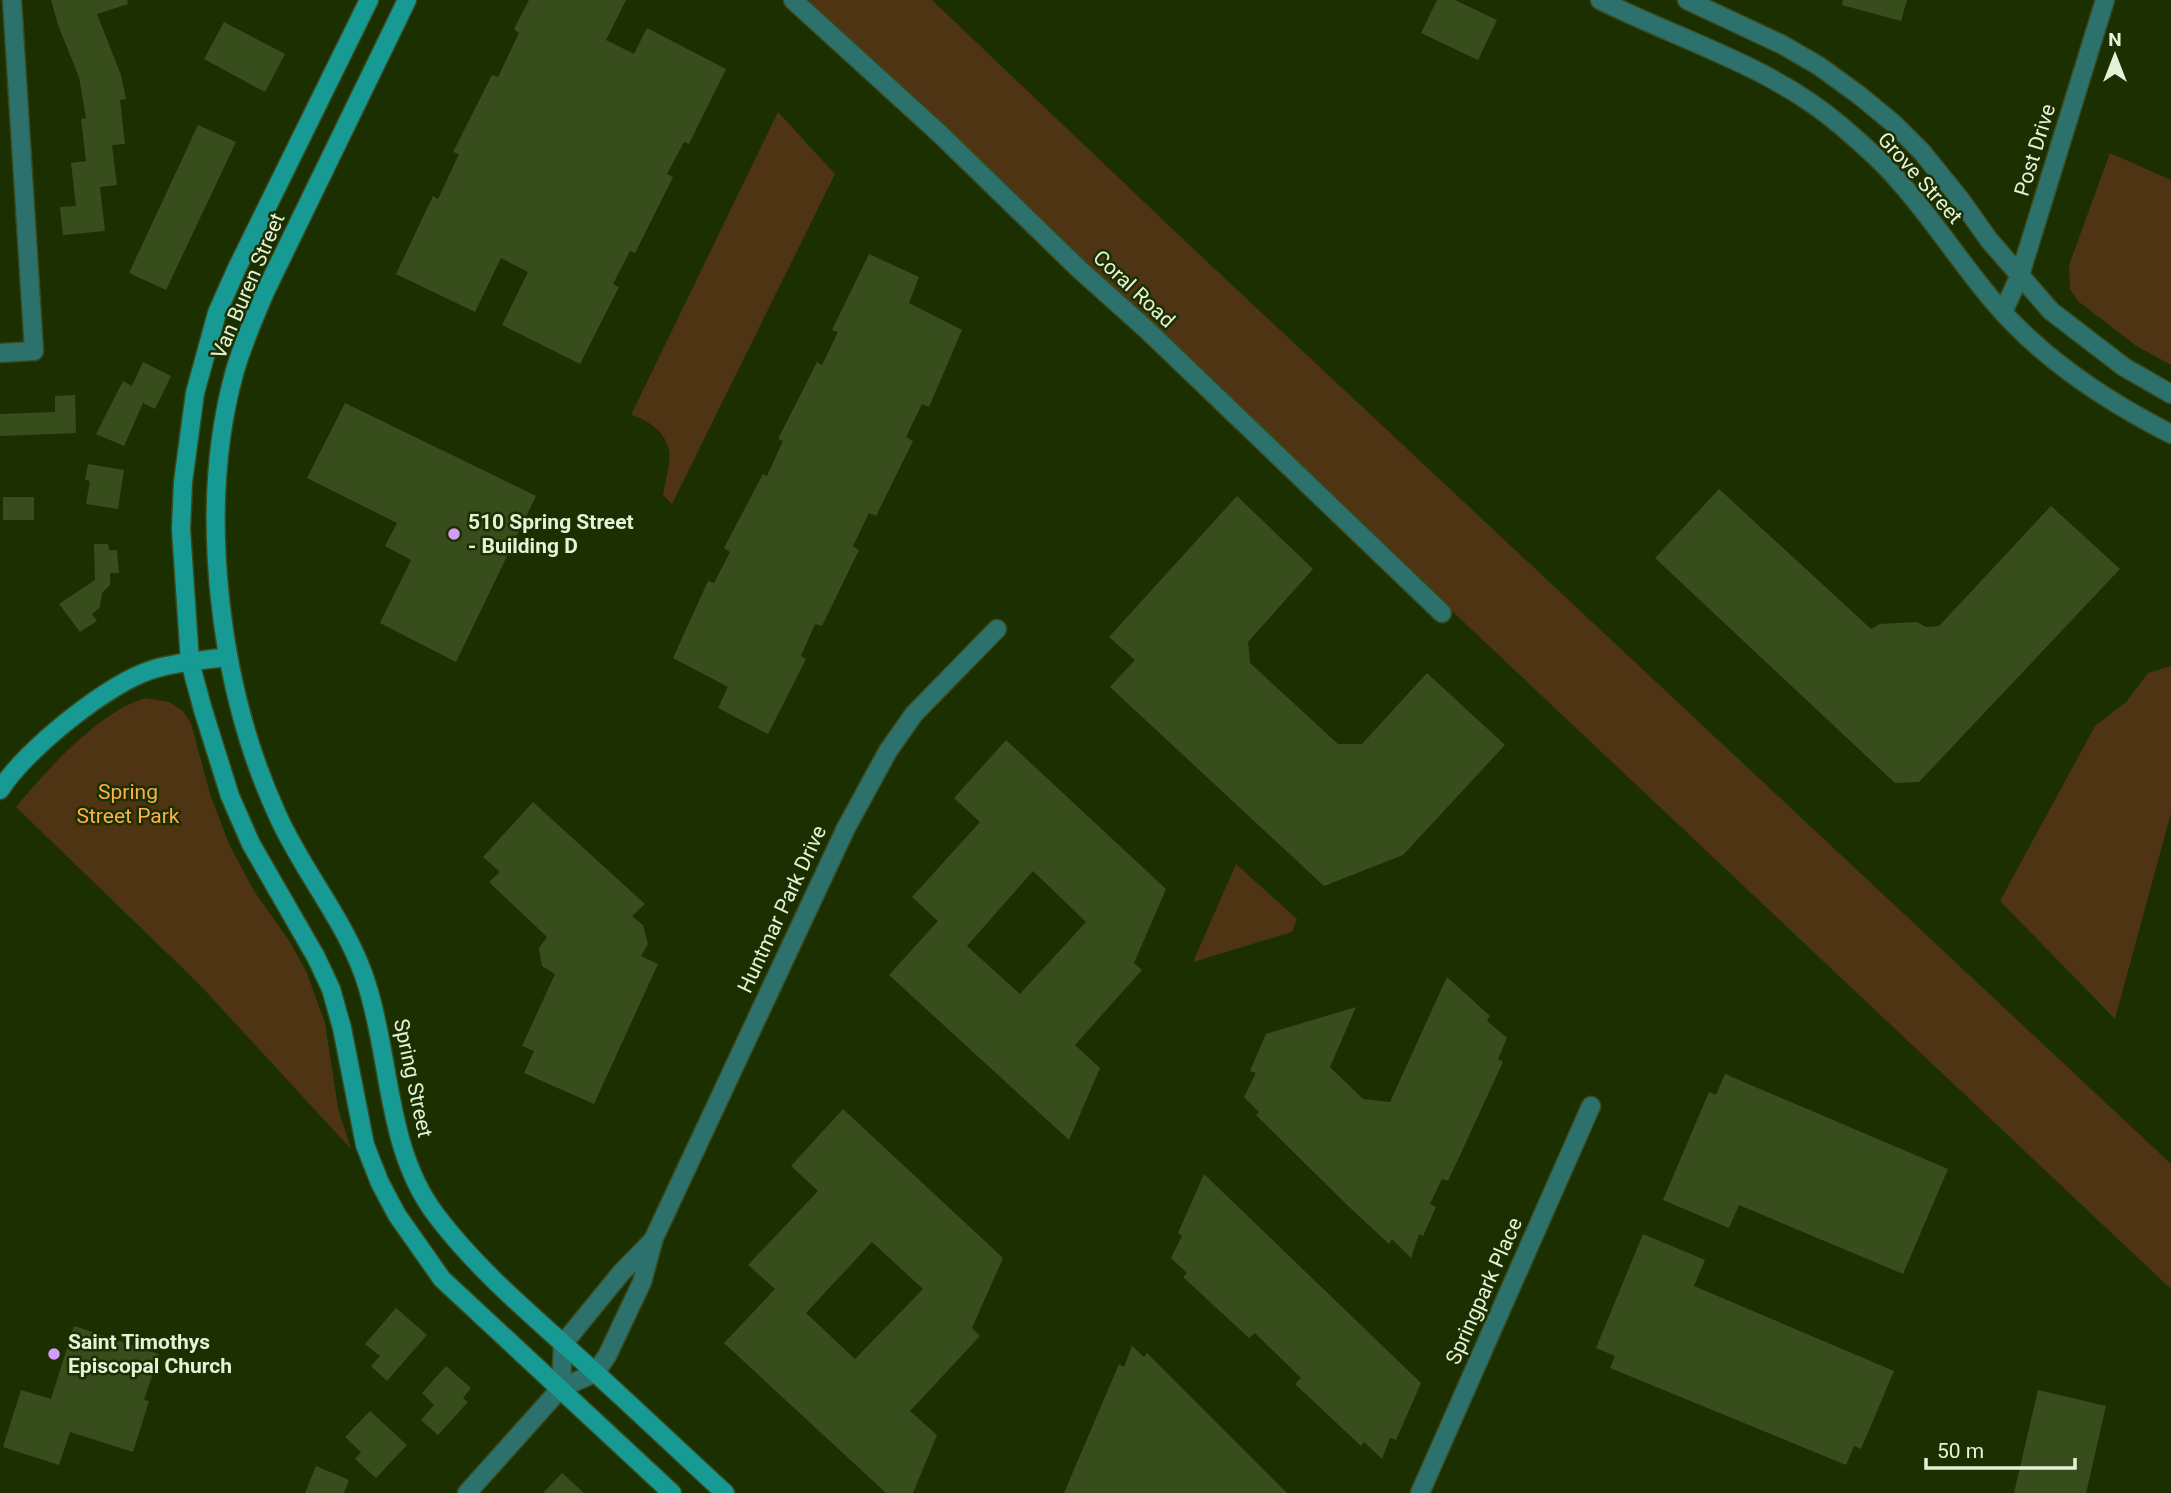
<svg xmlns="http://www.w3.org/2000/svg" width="2171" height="1493" font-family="Roboto,sans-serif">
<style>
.green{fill:#4f3414}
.building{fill:#384d1c;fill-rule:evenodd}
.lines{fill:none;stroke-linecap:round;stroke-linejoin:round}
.minor-casing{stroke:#384a1e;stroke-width:21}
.tertiary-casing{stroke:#384a1e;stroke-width:21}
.secondary-casing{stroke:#384a1e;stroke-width:21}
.minor{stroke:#2d716c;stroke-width:18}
.tertiary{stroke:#2d716c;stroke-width:18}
.secondary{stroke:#179a93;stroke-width:18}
.poi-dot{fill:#d29cfd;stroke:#1c2f00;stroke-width:2.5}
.labels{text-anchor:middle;stroke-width:5;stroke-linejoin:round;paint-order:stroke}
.street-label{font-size:21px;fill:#e4f2d7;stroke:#1c2f00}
.poi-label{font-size:21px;font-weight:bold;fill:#e4f2d7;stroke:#1c2f00;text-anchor:start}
.park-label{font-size:21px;fill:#feae4b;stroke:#1c2f00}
</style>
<rect width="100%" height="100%" fill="#1c2f00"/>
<g class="green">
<path d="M804,0h128l252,240 987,924v125z"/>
<path d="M778,112l57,62 -163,330 -9,-9c2,-13 8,-31 6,-44 -3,-19 -21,-31 -38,-36z"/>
<path d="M2110,153l61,27v185l-36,-20 -57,-44 -8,-12 -1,-24z"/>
<path d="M2171,666v147l-56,206 -115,-118 95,-175 31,-24 22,-29z"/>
<path d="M146,698l23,4 13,8 9,13 19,71 19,50 25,47 36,51 17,31 18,50 13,85 13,41 -152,-165 -183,-177c30,-36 84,-97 130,-109z"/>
<path d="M1236,864l61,55 -5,13 -99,30z"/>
</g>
<g class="building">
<path d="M51,0h76l1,4 -31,10 24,61 5,24 -6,1 5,44 -13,1 5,40 -17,2 5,44 -42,4 -3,-28 16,-1 -5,-43 15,-2 -5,-42 5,-1 -7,-41 -21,-52z"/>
<path d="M529,0h97l-20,40 28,14 13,-26 79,41 -37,75 -5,-2 -17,32 6,3 -38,76 -5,-2 -17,33 6,3 -39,77 -78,-39 26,-53 -27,-14 -26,54 -79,-38 37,-78 5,3 21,-45 -6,-2 39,-77 6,2 21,-44 -5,-4z"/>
<path d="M1437,0h18l42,20 -19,40 -57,-27z"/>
<path d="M1843,0h64l-6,21 -59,-16z"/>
<path d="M224,22l61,32 -20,38 -61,-33z"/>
<path d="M198,125l38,17 -70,148 -37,-17z"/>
<path d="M869,254l50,23 -10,26 53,27 -33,77 -7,-3 -16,33 7,4 -37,75 -7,-3 -16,33 6,4 -37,76 -7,-2 -14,32 5,3 -38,75 -50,-26 10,-21 -55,-29 35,-77 6,2 16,-31 -6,-4 39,-74 4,2 16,-35 -5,-2 39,-77 5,3 16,-33 -6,-2z"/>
<path d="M143,362l28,14 -16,33 -12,-6 -19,43 -28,-12 27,-53 9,5z"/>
<path d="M75,395l1,38 -76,3v-22l55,-2v-16z"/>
<path d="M345,403l191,93 -80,166 -76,-39 31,-63 -26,-14 12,-23 -90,-45z"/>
<path d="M88,464l36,6 -6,39 -32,-5 4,-23 -5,-1z"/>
<path d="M1719,489l152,140 9,-5 37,-2 9,5 13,-1 112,-120 69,63 -201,213 -24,1 -240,-225z"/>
<path d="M1237,496l76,73 -65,73 2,21 88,81h24l65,-71 78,72 -102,110 -79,31 -214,-199 25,-27 -26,-23z"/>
<rect x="3" y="497" width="31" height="23"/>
<path d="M94,544h14l1,6h8l2,23h-9v12l-8,8 -2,14 -8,7 5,7 -17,11 -21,-28 36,-24z"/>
<path d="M1006,740l160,149 -32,74 8,7 -67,75 25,23 -31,72 -180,-165 49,-54 -26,-24 68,-75 -26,-24zM1033,871l53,51 -66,72 -53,-48z"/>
<path d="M533,802l112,102 -13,12 11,9 5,19 -7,12 17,8 -64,140 -70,-31 10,-22 -12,-5 33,-72 -13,-8 -3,-18 8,-11 -58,-55 11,-10 -17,-15z"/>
<path d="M1447,977l43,39 -3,5 20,17 -9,21 5,3 -55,119 -6,-2 -12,25 6,3 -13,29 -4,-2 -8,24 -19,-19 -3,5 -43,-40 -90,-89 3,-3 -15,-15 12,-24 -6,-2 16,-37 90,-27 -26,60 33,32 27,3z"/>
<path d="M1725,1074l223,95 -45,105 -164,-69 -10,23 -66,-28 46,-108 7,3z"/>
<path d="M843,1109l160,149 -31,70 8,8 -70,75 27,24 -24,58h-27l-162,-150 51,-54 -27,-24 70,-74 -27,-25zM872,1242l51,47 -68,70 -49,-46z"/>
<path d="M1204,1174l217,209 -25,57 -6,-2 -8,21 -18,-17 -3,4 -66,-62 6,-6 -46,-45 -6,5 -66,-61 4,-4 -16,-15 11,-22 -4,-3z"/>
<path d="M1643,1234l62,26 -11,26 200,85 -33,78 -7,-3 -8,19 -236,-97 5,-12 -19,-8z"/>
<path d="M396,1308l31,27 -40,46 -16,-15 9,-10 -15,-12z"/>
<path d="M74,1326l85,28 -15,46 5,1 -16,51 -63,-20 -11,33 -56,-18 18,-57 30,9z"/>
<path d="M1132,1346l12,11 3,-4 140,140h-223l55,-129 5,3z"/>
<path d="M446,1366l25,22 -8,10 5,4 -30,33 -17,-15 13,-15 -12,-12z"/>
<path d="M2038,1390l68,16 -20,87h-72z"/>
<path d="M370,1411l37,34 -31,33 -21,-19 6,-7 -16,-15z"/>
<path d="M316,1466l33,14 -5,13h-39z"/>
<path d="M562,1473l22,20h-41z"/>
</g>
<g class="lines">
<g class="minor-casing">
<g id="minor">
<path d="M793,0l147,134 139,135 67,60 296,284"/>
<path d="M0,353l34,-2 -22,-351"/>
<path d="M561,1388l2,-44 58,-71 32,-33"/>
<path d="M467,1493l94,-105 34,-15 12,-17 35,-74 12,-44 192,-410 42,-77 26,-37 83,-85"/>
<path d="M1420,1493l171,-387"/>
</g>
</g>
<g class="tertiary-casing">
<g id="tertiary">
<path d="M1600,0c80,40 171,66 240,125 20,17 41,35 58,55 34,38 62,82 95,121 47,56 113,100 178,133"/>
<path d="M1687,0l96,45 36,21 40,29 34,28 29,29 38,47 29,41 62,71 73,56 47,27"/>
<path d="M2003,312l17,-37 85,-275"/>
</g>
</g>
<g class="secondary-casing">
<g id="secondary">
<path d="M369,0l-132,268 -20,45 -22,80 -12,89 -2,47 9,133 13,48 27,86 21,48 65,113 15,32 11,39 23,117 15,38 17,32 45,64 230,214"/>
<path d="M407,0l-141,290c-12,28 -24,55 -32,84 -37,136 -15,313 43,440 26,59 71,109 90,171 24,75 19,164 69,230 40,53 92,97 142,142 49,44 98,91 147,136"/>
<path d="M0,790c25,-40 108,-107 154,-121 24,-7 50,-9 74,-12"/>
</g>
</g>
<use href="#minor" class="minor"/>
<use href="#tertiary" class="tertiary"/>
<use href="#secondary" class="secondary"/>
</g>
<g class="poi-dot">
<circle cx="454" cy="534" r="7"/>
<circle cx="54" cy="1354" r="7"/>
</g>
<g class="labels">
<g class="street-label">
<text transform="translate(2035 150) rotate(-73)" y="7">Post Drive</text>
<text transform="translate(1920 178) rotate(48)" y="7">Grove Street</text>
<text transform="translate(248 286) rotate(-67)" y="7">Van Buren Street</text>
<text transform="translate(1134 289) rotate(43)" y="7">Coral Road</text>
<text transform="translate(782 909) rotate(-65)" y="7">Huntmar Park Drive</text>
<text transform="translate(413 1078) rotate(78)" y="7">Spring Street</text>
<text transform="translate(1484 1291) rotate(-66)" y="7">Springpark Place</text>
</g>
<g class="poi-label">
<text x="468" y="529">510 Spring Street<tspan x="468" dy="24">- Building D</tspan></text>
<text x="68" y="1349">Saint Timothys<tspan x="68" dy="24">Episcopal Church</tspan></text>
</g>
<g class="park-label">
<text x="128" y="799">Spring<tspan x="128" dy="24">Street Park</tspan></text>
</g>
</g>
<g transform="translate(2115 56)" stroke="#1c2f00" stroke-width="5" paint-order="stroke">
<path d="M0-5L12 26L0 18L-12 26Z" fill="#e4f2d7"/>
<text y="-10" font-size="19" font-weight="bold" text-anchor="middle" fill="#e4f2d7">N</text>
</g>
<path d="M1926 1458v10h149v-10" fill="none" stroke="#e4f2d7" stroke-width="3.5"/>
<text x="1937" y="1458" font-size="21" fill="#e4f2d7" stroke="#1c2f00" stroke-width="5" paint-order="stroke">50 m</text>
</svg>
